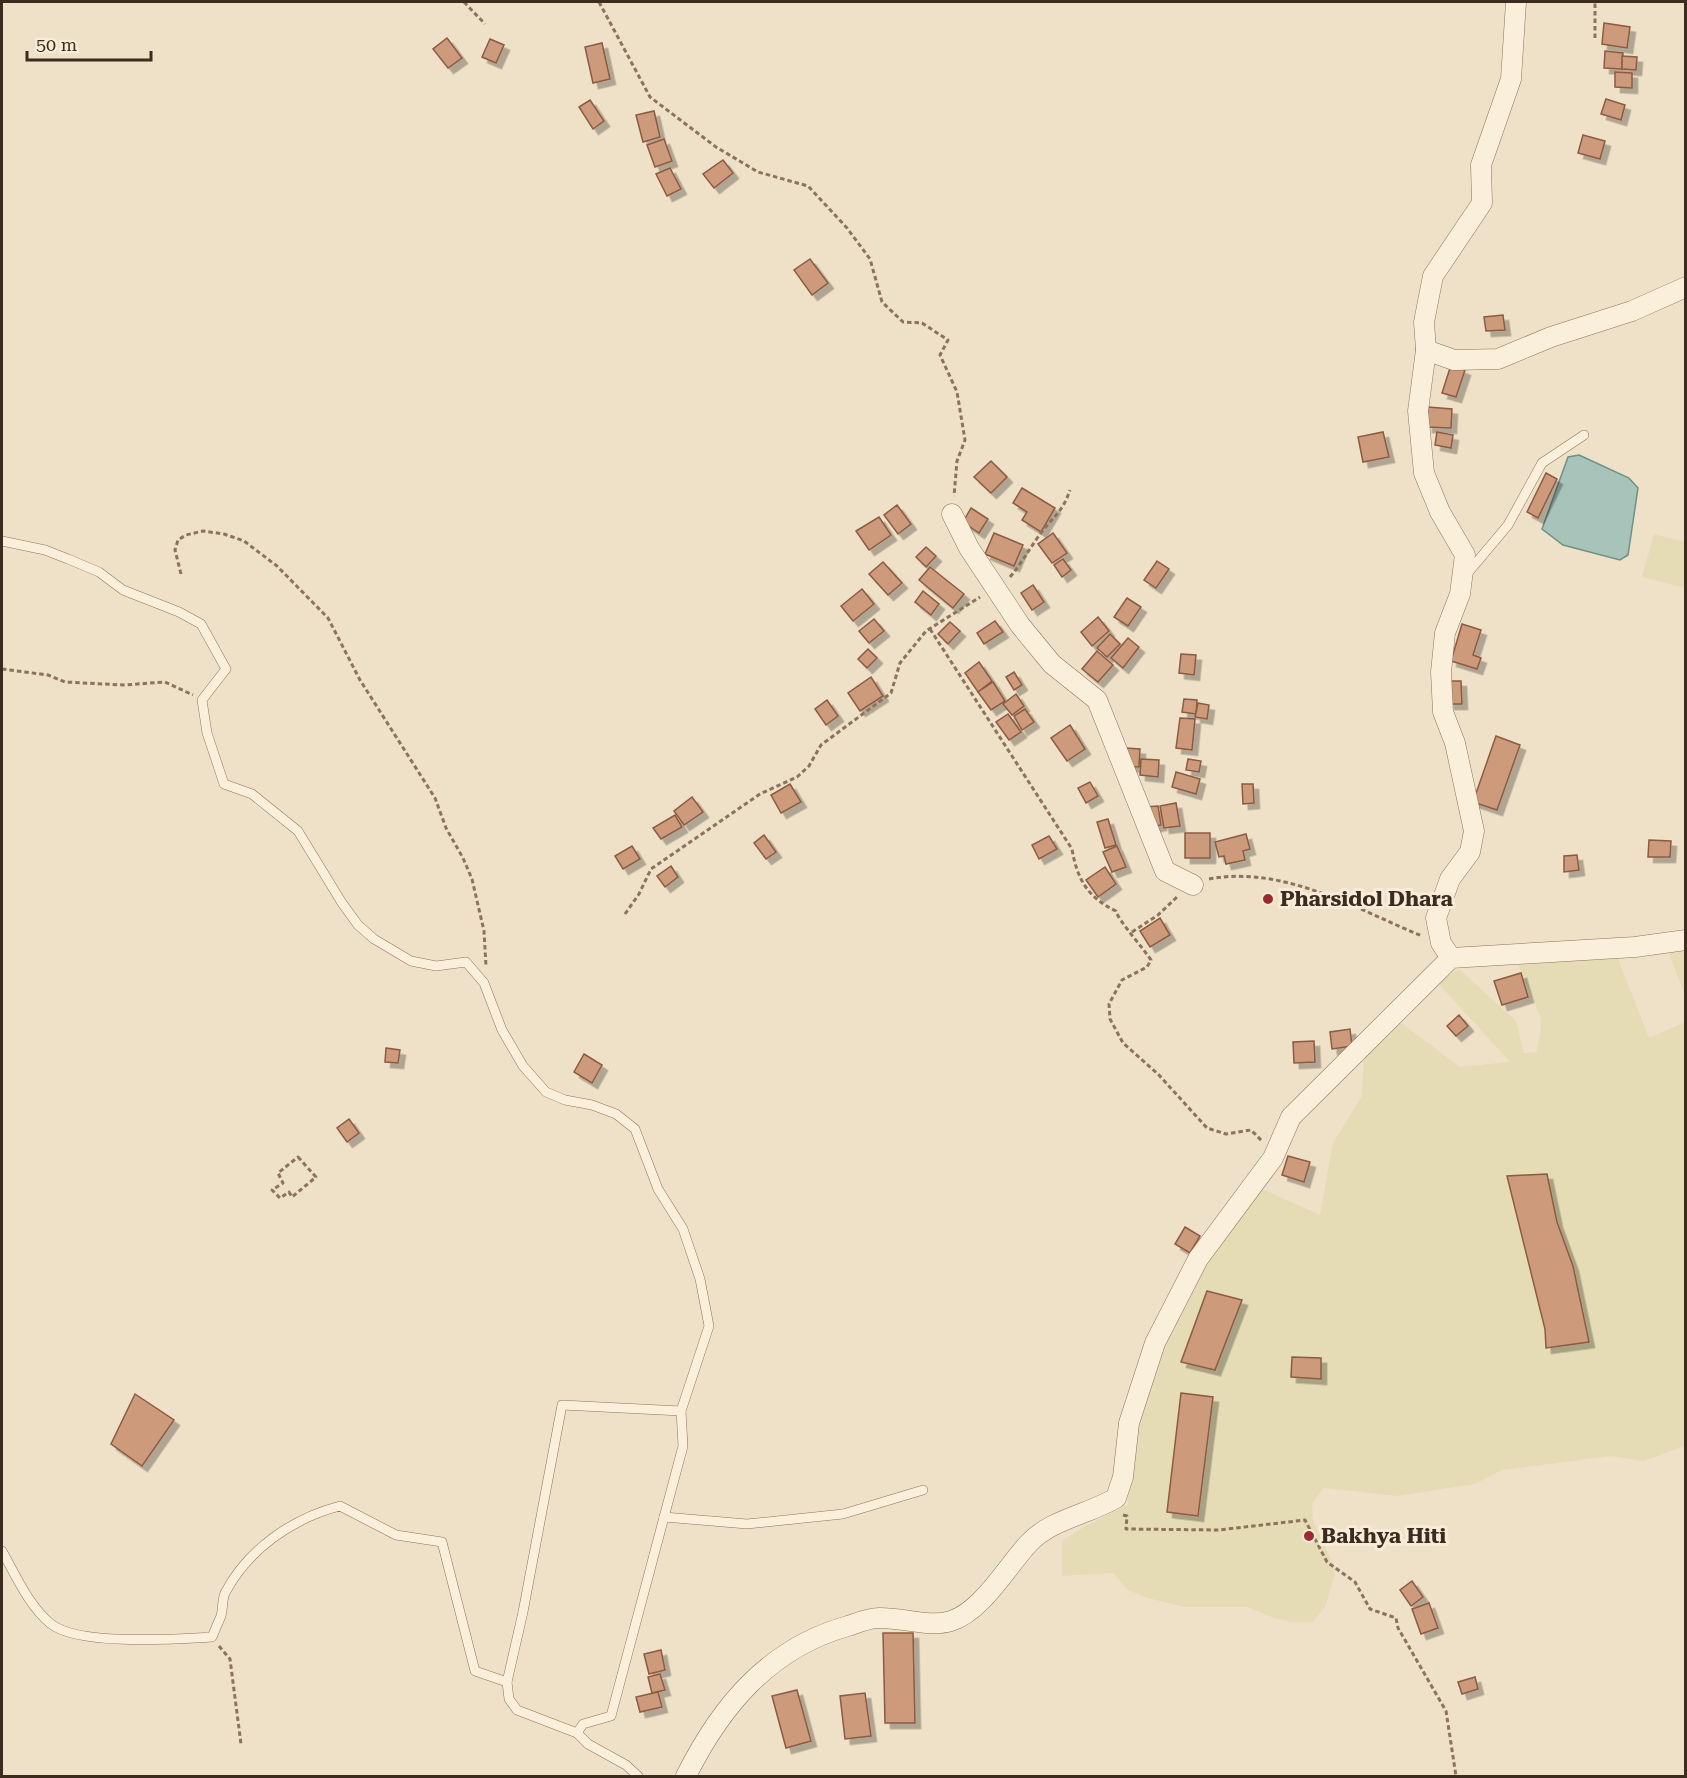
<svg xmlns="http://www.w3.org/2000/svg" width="1687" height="1778" font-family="'Roboto Serif',serif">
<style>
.farmland{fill:#e5dbb4}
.water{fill:#a8c3ba;stroke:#6e9287;stroke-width:1.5}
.building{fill:#ce9a7c;stroke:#8b5b41;stroke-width:1.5;filter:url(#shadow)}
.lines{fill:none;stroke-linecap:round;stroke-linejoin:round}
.lane-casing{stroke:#8c735c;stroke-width:10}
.street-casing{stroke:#8c735c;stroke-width:21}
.path{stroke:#8c735c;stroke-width:3;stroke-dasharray:4.5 3;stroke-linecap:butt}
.lane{stroke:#faefdb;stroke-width:9}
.street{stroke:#faefdb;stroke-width:20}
.poi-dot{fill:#9c2a31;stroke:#f6ecd7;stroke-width:2}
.labels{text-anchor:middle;stroke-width:6;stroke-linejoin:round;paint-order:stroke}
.poi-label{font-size:21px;font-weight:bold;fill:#3c2c20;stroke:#f6ecd7;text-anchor:start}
</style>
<defs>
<filter id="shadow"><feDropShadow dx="5.5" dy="5.5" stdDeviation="0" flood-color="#0004"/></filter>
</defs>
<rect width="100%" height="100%" fill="#efe1c7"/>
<g class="farmland">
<path d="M1654,534l31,8v46l-43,-11z"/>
<path d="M1685,947v49l-18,-48z"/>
<path d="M1616,954l33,84 36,-16v424l-42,15 -32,-5 -109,14 -27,14 -78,12 -73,-8 -12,16 1,17 23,49 -11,37 -12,15h-21l-18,-4 -26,-11h-64l-36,-9 -20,-8 -15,-17 -51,3v-35l25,-16 41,-20 -1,-39 26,-104 46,-90 59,-85 62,28 13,-72 29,-47 2,-40 36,-34 60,45 50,-5 -72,-79 21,-14 57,52 8,32 13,-1 4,-24 -1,-12 -23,-54z"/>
</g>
<path class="water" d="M1579,455l50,23 9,10 -10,67 -8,5 -57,-15 -21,-16 26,-72z"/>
<g class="building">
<path d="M1604,23l26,4 -3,21 -25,-4z"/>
<path d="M447,38l15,20 -14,10 -15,-19z"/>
<path d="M490,39l14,6 -8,18 -14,-6z"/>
<path d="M602,43l8,36 -17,4 -8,-36z"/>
<path d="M1605,51l18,2 -1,16 -18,-1z"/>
<path d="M1622,56l15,1 -1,13 -14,-1z"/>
<path d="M1615,72l17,1v15l-17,-1z"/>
<path d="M1606,99l19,6 -4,15 -20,-6z"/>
<path d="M590,100l14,21 -11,8 -14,-22z"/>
<path d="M654,111l6,26 -17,5 -7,-27z"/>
<path d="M1583,135l22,6 -5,18 -22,-6z"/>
<path d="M664,139l8,22 -17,6 -8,-22z"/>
<path d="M723,160l10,13 -19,15 -11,-14z"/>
<path d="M670,168l11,21 -14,7 -11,-22z"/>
<path d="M810,259l18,24 -16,12 -18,-25z"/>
<path d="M1503,315l2,15 -19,1 -2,-14z"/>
<path d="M1451,365l14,5 -9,27 -14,-4z"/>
<path d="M1428,407l24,2 -1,19 -24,-1z"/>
<path d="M1383,432l6,25 -26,5 -5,-25z"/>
<path d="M1437,432l16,3 -2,13 -16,-3z"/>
<path d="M991,461l16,16 -16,16 -17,-16z"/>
<path d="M1546,473l11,6 -19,39 -11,-6z"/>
<path d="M1022,488l33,20 -14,24 -19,-12 5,-8 -14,-9z"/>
<path d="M897,505l14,19 -13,10 -14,-19z"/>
<path d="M971,508l17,11 -9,14 -16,-11z"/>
<path d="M879,517l12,18 -22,15 -13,-19z"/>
<path d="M994,533l29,12 -9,21 -29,-12z"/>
<path d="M1053,533l14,20 -15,10 -14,-19z"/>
<path d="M926,547l10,9 -10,11 -10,-10z"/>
<path d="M1063,559l8,11 -9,7 -8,-12z"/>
<path d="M1157,561l12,8 -13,19 -12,-8z"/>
<path d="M883,562l19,21 -14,12 -19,-21z"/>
<path d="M930,567l34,27 -11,14 -34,-28z"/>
<path d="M1033,585l11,17 -12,8 -11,-17z"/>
<path d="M862,589l12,15 -21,17 -12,-15z"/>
<path d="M923,591l16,13 -8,11 -16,-13z"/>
<path d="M1127,598l14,9 -13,19 -14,-9z"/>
<path d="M1098,617l11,14 -17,15 -11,-14z"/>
<path d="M874,619l10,12 -15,12 -10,-12z"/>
<path d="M995,621l8,11 -19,12 -7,-11z"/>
<path d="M950,622l10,9 -12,13 -10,-10z"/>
<path d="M1462,624l19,6 -8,25 8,3 -4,11 -26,-8z"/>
<path d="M1110,634l10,10 -13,13 -10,-9z"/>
<path d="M1128,638l11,9 -16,21 -12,-10z"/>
<path d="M868,649l9,9 -10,10 -9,-9z"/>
<path d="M1097,651l16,14 -15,17 -16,-13z"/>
<path d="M1181,654l15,1 -2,20 -15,-2z"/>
<path d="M979,662l13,19 -14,11 -13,-19z"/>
<path d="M1014,672l8,13 -8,5 -8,-13z"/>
<path d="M871,677l12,19 -23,15 -12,-18z"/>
<path d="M1448,681h13l1,23h-13z"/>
<path d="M993,682l12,19 -14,9 -13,-18z"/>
<path d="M1016,694l8,12 -12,9 -9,-11z"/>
<path d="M1184,699l13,1 -1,14 -14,-2z"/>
<path d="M827,700l11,16 -12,9 -11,-16z"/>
<path d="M1198,703l11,2 -2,14 -12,-2z"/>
<path d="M1025,709l9,13 -12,8 -8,-14z"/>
<path d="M1008,714l13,18 -12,8 -13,-18z"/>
<path d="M1180,718l15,1 -3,31 -16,-2z"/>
<path d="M1070,725l15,24 -18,12 -16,-23z"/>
<path d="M1496,736l24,9 -23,65 -24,-8z"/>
<path d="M1125,748l15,1 -1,18 -16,-1z"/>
<path d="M1141,759l18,1 -1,17 -18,-2z"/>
<path d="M1188,759l13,2 -2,11 -13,-2z"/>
<path d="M1176,772l24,7 -4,15 -24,-7z"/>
<path d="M1090,782l8,14 -12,7 -8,-15z"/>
<path d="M790,784l11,18 -20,11 -10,-18z"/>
<path d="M1242,784h11l1,19 -11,1z"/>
<path d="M692,797l11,15 -19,13 -10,-14z"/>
<path d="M1176,803l4,23 -16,2 -4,-22z"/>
<path d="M1158,806l3,19 -14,3 -3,-21z"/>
<path d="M675,815l7,12 -21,12 -8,-11z"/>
<path d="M1108,819l8,26 -11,3 -8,-26z"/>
<rect x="1185" y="833" width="25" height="25"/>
<path d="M1246,834l4,15 -7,2 2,9 -19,4 -2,-8 -5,1 -4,-15z"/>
<path d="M764,835l12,17 -10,7 -12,-16z"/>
<path d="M1049,836l8,13 -18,10 -7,-14z"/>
<path d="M1649,840l22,1 -1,16h-22z"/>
<path d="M632,846l8,13 -17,10 -8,-13z"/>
<path d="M1117,846l9,21 -14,5 -9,-20z"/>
<path d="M1577,855l2,15 -15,2v-16z"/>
<path d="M671,866l7,11 -13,10 -8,-11z"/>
<path d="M1105,867l11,17 -18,13 -12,-17z"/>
<path d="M1160,918l10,17 -20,12 -10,-16z"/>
<path d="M1521,973l7,24 -26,8 -8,-24z"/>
<path d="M1459,1015l9,11 -12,10 -9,-10z"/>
<path d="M1350,1029l2,17 -20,3 -2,-17z"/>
<path d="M1314,1041l1,21 -21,1 -1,-21z"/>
<path d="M386,1048l14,2 -2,13 -13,-1z"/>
<path d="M584,1054l18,11 -10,18 -18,-11z"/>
<path d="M349,1119l10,14 -12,9 -10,-14z"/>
<path d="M1288,1156l22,6 -6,20 -22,-7z"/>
<path d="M1547,1174l10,48 16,44 16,76 -43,6 -1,-19 -38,-153z"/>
<path d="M1185,1227l15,9 -10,17 -15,-9z"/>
<path d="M1207,1291l35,9 -27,70 -34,-8z"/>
<path d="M1292,1357l29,1v21l-30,-2z"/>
<path d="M1181,1393l32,4 -15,119 -31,-4z"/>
<path d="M135,1394l39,26 -32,46 -31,-22z"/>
<path d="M1412,1581l11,16 -12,9 -11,-16z"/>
<path d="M1429,1603l9,25 -17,6 -9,-25z"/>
<path d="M883,1633h30l2,90h-30z"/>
<path d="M661,1650l4,20 -16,4 -5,-20z"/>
<path d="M660,1674l5,16 -13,3 -4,-16z"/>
<path d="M1475,1677l3,12 -16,5 -4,-12z"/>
<path d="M797,1690l14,51 -25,7 -14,-52z"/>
<path d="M658,1692l4,15 -22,5 -4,-15z"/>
<path d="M865,1693l6,43 -26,3 -5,-43z"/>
</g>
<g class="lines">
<g class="lane-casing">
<g id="lane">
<path d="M2,541l43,9 23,9 31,13 24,18 56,22 22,12 25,45 -24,31 5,33 17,51 28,10 46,37 44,72 16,22 16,14 37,22 25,5 30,-4 18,21 18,47 21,36 23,26 19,8 27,5 24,9 19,15 23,60 25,40 17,50 9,47 -28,85 2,35 -72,270 -28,8 -6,9"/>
<path d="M1466,575l42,-50 34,-62 42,-28"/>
<path d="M664,1517l83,7 96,-10 80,-24"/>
<path d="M2,1551c14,25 27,55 49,73 28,22 124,15 161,13 3,-7 6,-14 9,-21 2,-7 1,-16 4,-23 23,-44 68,-75 115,-87l56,29 46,7 33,129 32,11"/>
<path d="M638,1776l-12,-11 -38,-21 -11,-11 -60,-23 -8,-11 -2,-17 16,-70 39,-207 119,6"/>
</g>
</g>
<g class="street-casing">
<g id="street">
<path d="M1426,350l28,10 44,-1 53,-22 81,-26 54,-24"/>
<path d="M952,514l17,34 51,77 32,39 45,36 68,171 28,14"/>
<path d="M1451,958l-10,-15 -5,-25 14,-39 20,-27 4,-21 -19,-88 -12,-31 -2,-40 4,-39 15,-39 5,-39 -25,-43 -16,-39 -6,-62 8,-61 -2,-28 9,-46 49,-73 -1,-38 30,-86 5,-77"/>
<path d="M686,1776c35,-70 83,-128 162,-150 9,-3 21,-8 30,-8 24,-1 51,10 73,3 30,-9 56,-54 77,-77 23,-25 59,-29 88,-46l7,-21 6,-54 26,-80 43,-84 75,-101 18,-41 160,-159 184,-11 51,-7"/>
</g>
</g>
<g class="path">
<path d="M464,2l21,22"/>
<path d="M599,2l51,95 66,50 42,25 50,14 39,42 23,31 12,43 21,20 19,1 26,17 -8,15 17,37 8,48 -8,21 -3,35"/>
<path d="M1595,38v-36"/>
<path d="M181,574l-6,-24 3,-10 8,-5 17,-4 21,3 20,7 33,25 51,52 32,62 75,118 11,30 17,30 9,21 12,52 2,35"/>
<path d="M1010,577c11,-13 18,-26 28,-40 13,-19 24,-23 32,-47"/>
<path d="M930,629l142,220c5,30 16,49 44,62 2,9 28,38 35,49l-4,7 -25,13 -13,24 1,15 13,24 35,31 49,54 19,6 25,-4 11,11"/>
<path d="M2,669l46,6 17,7 59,3 41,-3 28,13"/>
<path d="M1209,879c75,-14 147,30 213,57"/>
<path d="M625,914l14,-20 12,-25 109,-75 37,-17 12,-11 12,-21 70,-52 9,-30 26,-32 54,-34"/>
<path d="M1132,932l26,-17 20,-19"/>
<path d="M298,1157l18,20 -24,20 -3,-5 -9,6 -8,-8 11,-7 -5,-10z"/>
<path d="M1123,1515l4,1 -1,13 93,1 86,-10 22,42 28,20 15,27 26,9 2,10 48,83 10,65"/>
<path d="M219,1646l11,13 11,85"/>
</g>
<use href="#lane" class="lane"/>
<use href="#street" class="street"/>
</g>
<g class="poi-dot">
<circle cx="1268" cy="899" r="6"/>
<circle cx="1309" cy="1536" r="6"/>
</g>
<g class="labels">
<g class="poi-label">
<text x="1280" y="906">Pharsidol Dhara</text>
<text x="1321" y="1543">Bakhya Hiti</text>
</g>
</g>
<rect width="1687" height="1778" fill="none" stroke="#3c2c20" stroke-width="6"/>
<path d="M27 51v9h124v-9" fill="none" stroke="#3c2c20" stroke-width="3"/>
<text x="36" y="51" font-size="18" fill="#3c2c20" stroke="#f6ecd7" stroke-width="4.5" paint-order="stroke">50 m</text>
</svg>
